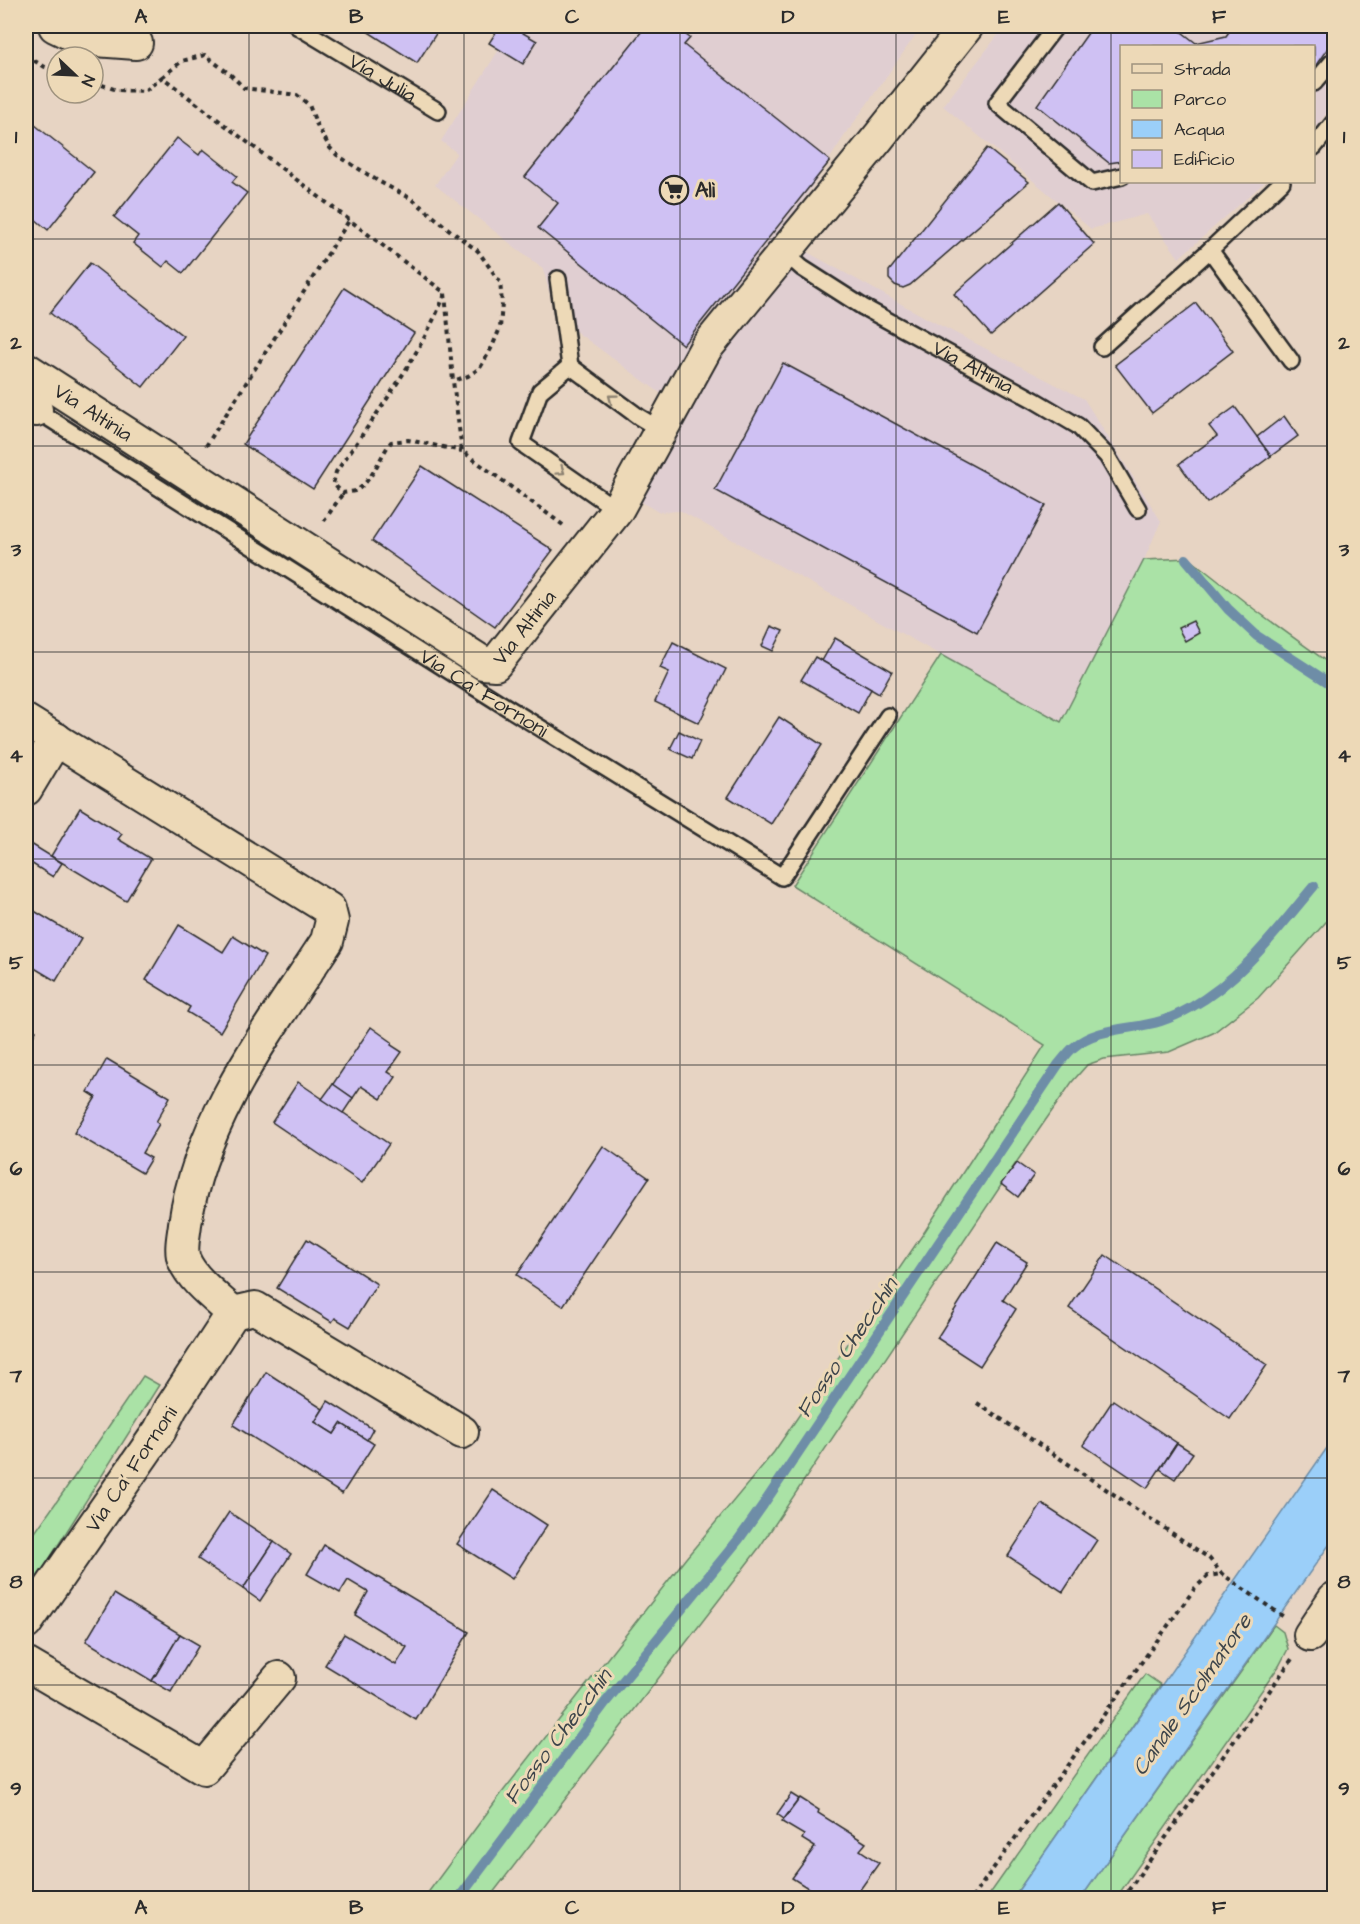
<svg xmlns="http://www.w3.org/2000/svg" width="1360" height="1924" font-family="'Architects Daughter',sans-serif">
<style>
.built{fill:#e0ced1}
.green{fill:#aae2a6;stroke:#6a8668;stroke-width:1.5}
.water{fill:#9bcff9;stroke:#6e8da7;stroke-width:1.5}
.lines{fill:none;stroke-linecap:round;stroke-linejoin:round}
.stream{stroke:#6e8da7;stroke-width:10}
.building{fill:#cfc1f3;stroke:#2b2b2b;stroke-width:1.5}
.service-casing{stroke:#2b2b2b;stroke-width:20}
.minor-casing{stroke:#2b2b2b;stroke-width:36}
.path{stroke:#2b2b2b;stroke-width:4;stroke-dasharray:4.5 4.5;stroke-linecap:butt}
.service{stroke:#edd9b7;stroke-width:15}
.minor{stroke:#edd9b7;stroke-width:32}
.oneway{stroke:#8c8271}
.grid{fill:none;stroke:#2b2b2b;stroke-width:1.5;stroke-opacity:0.55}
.labels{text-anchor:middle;stroke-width:6;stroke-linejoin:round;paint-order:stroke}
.street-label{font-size:21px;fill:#2b2b2b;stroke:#edd9b7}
.poi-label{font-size:21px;font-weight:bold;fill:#2b2b2b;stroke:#edd9b7;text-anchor:start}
.water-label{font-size:22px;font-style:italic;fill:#3c444a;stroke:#edd9b7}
.neatline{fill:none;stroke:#2b2b2b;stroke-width:2}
.grid-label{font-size:20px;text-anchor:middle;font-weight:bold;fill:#2b2b2b}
</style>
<rect width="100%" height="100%" fill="#e7d4c3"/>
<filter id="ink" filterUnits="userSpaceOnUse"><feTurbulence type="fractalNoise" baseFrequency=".0167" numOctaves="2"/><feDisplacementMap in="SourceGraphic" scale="12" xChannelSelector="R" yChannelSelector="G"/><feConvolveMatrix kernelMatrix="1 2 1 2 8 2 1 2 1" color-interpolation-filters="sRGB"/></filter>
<g filter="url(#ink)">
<g class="built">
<path d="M514,26h408l-79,112 -63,99 152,84 152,78 77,122 -17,39 -83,162 -380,-211 -23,1 -41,-25 50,-89 -111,-81 -13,-48 -108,-84 22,-32 -16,-12z"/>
<path d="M1005,26h329v78l-20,25v-83h-192v136h143l-86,76 -32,-44 -56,15 -148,-123z"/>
</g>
<g class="green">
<path d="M1189,558l65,51 80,58v246l-76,85 -45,35 -44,19 -65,7 -17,6 -15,17 -54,78 -259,388 -270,350h-65l77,-104 185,-236 88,-106 151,-221 120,-186 -253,-160 149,-230 120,67 83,-162z"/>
<path d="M143,1376l16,9 -133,211v-51l48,-68z"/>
<path d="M1274,1625l9,7 5,17 -9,17 -163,232h-35z"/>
<path d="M1145,1674l16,11 -148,213h-26z"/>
</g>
<path class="water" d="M1334,1438v100l-253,360h-68z"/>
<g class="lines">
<g class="stream">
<path d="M1186,559l42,50 29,27 77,50"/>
<path d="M459,1898l146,-195 134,-164 24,-34 295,-440c5,-6 10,-13 16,-18 23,-20 59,-17 87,-26 10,-3 20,-8 29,-13 52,-29 87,-78 124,-122"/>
</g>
</g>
<g class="building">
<path d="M359,26h82l-24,37z"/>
<path d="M500,26h11l26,15 -14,23 -34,-21z"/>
<path d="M646,26h28l16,12 -6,7 146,116 -147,184 -145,-117 20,-25 -33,-26z"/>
<path d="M1093,26h81l22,17 30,-7 7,-10h101v13l-20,29v-22h-192v115l-13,2 -72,-58z"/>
<path d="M35,125l59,47 -46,58 -20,-17 -2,3v-80z"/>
<path d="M177,138l22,17 4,-6 34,27 -5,6 15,11 -64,80 -15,-12 -5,6 -30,-24 5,-7 -24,-19z"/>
<path d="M987,148l42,34 -119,103 -7,3 -8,-3 -6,-6v-8z"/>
<path d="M1058,202l36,42 -103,91 -37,-41z"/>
<path d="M90,263l93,73 -40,51 -93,-74z"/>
<path d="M344,288l70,45 -101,156 -70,-45z"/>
<path d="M1196,303l37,48 -81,62 -37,-48z"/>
<path d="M783,363l263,142 -69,127 -262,-142z"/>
<path d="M1235,407l36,49 -64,47 -28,-39 38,-28 -8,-10z"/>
<path d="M1284,416l14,20 -27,20 -14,-19z"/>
<path d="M422,466l131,84 -58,77 -123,-86z"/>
<path d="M1193,621l6,12 -14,8 -7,-13z"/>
<path d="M771,626l12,5 -10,20 -11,-5z"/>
<path d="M835,638l57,33 -13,23 -57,-33z"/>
<path d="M673,642l53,27 -27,54 -44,-21 14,-30 -9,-4z"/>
<path d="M815,657l56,32 -13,24 -57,-33z"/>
<path d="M779,717l43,28 -51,79 -43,-27z"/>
<path d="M679,731l21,10 -8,18 -22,-10z"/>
<path d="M80,808l42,26 -4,5 33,20 -25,42 -75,-45z"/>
<path d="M31,844l31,19 -9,14 -27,-17v-7z"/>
<path d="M26,906l55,33 -25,42 -30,-18z"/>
<path d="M179,925l44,27 10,-16 32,20 -45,76 -33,-20 3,-5 -44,-27z"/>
<path d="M26,1025l10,6 -10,18z"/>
<path d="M371,1027l21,15 -1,3 11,7 -14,20 8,5 -15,22 -20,-13 -8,12 -20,-14z"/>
<path d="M107,1059l63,38 -14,25 3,2 -17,29 9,5 -9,15 -68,-40 22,-36 -8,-5z"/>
<path d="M298,1082l91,62 -27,39 -90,-61z"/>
<path d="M333,1084l20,14 -10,15 -21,-14z"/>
<path d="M603,1146l46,32 -86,128 -46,-31z"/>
<path d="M1017,1163l17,12 -16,22 -17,-13z"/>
<path d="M307,1239l70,45 -27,43 -15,-9 -3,4 -55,-34z"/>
<path d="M997,1243l30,19 -24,38 13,9 -36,57 -43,-28z"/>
<path d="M1105,1255l162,110 -37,54 -161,-111z"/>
<path d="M266,1372l57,37 -8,13 19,12 7,-11 33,21 -32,50 -109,-69z"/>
<path d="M1113,1400l64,43 -30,45 -64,-43z"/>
<path d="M328,1401l45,28 -6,11 -26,-17 -7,11 -19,-12z"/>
<path d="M1177,1443l16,10 -18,26 -15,-10z"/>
<path d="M493,1490l54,35 -35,54 -55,-35z"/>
<path d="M1042,1504l55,36 -34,52 -55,-36z"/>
<path d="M229,1512l45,30 -31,47 -45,-30z"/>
<path d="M274,1542l17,12 -31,47 -17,-12z"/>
<path d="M324,1545l145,87 -53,88 -91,-55 19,-31 52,31 11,-18 -52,-32 13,-23 -20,-12 -8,13 -33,-19z"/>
<path d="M114,1594l66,40 -28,47 -66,-40z"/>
<path d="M180,1634l19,11 -28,47 -19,-11z"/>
<path d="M791,1794l8,5 -15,20 -7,-5z"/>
<path d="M800,1798l19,12 -1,3 48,30 -6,7 19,13 -25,35h-30l-32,-20 23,-31 -13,-8 2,-4 -22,-13z"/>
</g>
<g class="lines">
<g class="service-casing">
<g id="service">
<path id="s1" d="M297,26l141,85"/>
<path d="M1056,26l-59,77 95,80 30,-7"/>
<path d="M1314,83l20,-23"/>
<path d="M1314,147l20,-25"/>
<path d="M1210,250l81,111"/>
<path id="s2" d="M784,252l18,16 61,39 171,93 44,26 29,30 31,53"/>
<path d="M558,279l12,87"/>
<path d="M1102,347l108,-97 72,-68"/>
<path id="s3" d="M36,410l464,293 282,174 106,-161"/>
<path d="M617,510l-96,-67 19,-52 30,-25 69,51 22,13"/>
</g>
</g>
<g class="minor-casing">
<g id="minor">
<path d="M55,26l27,13 54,4"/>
<path id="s4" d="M26,369l457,294 12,1 122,-154 89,-162 172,-210 89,-112"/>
<path d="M26,404l10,6"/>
<path d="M26,721l303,188 3,12 -5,20c-57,87 -127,177 -142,283 -1,10 -5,26 -1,36 9,21 33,38 49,53l-62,95 -11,22 -134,193"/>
<path d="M26,789l30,-50"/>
<path d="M233,1313l22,-5 207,124"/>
<path d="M1310,1635l24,-36"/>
<path d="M26,1664l178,104 75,-90"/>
</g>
</g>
<g class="path">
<path d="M26,56l19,11 12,4"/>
<path d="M162,77l20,-16 23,-6 26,20 13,13 53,7 12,10 7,18 14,25 7,7 41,26 34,18 39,32 27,20 22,31 2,21 -2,25 -8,19 -12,21 -12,8 -15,5"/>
<path d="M93,82l24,8 28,1 17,-14 283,216 8,88 9,70 101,74"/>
<path d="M445,294c-26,64 -70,122 -109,178l-3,12 10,9c4,-1 11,-1 14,-3 16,-10 23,-34 34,-48l17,-2 54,11"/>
<path d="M206,446l144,-227"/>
<path d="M324,521l19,-28"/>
<path d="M977,1403l232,155 13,16 62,43"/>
<path d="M972,1898l223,-310 13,-12 13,-2"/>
<path d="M1123,1898l169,-239"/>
</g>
<use href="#service" class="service"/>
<use href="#minor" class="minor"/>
</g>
<defs><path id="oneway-chevron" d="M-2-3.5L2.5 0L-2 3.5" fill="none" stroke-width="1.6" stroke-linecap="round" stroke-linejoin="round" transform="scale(1.5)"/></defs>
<g class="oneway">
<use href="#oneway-chevron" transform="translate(612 398) rotate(-143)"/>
<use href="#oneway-chevron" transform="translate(561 471) rotate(35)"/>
</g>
</g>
<path class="grid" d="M249,26v1872M464,26v1872M680,26v1872M896,26v1872M1111,26v1872M26,239h1308M26,446h1308M26,652h1308M26,859h1308M26,1065h1308M26,1272h1308M26,1478h1308M26,1685h1308"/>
<defs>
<g id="supermarket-ring" transform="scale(1.5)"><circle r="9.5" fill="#edd9b7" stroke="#2b2b2b" stroke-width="1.5"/><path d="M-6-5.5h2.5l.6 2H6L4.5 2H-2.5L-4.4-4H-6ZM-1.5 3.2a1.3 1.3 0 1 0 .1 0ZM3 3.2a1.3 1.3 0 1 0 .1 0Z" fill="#2b2b2b"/></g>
</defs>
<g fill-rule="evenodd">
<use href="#supermarket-ring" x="674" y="190"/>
</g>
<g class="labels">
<g class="street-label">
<text dy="7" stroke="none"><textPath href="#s1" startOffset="100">Via Julia</textPath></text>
<text dy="7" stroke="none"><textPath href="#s2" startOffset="222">Via Altinia</textPath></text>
<text dy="7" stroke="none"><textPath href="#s4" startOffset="80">Via Altinia</textPath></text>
<text dy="7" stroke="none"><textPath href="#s4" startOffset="602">Via Altinia</textPath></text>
<text dy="7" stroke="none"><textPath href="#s3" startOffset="530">Via Ca' Fornoni</textPath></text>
<text transform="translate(131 1469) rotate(-56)" y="7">Via Ca' Fornoni</text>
</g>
<g class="poi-label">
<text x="695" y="197">Alì</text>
</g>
<g class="water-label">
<text transform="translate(846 1347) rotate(-56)" y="8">Fosso Checchin</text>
<text transform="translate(1191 1694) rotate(-55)" y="8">Canale Scolmatore</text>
<text transform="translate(557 1736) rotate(-53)" y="8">Fosso Checchin</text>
</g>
</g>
<rect width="1360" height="1924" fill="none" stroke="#edd9b7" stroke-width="66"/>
<rect x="1120" y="45" width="195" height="138" fill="#edd9b7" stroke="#9f937f" stroke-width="1.5"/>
<rect x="1132" y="64" width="30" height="9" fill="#edd9b7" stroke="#9f937f" stroke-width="1.5"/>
<text x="1174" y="75" font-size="18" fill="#2b2b2b">Strada</text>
<rect x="1132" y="90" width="30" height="18" fill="#aae2a6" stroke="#9f937f" stroke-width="1.5"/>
<text x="1174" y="105" font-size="18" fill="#2b2b2b">Parco</text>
<rect x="1132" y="120" width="30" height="18" fill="#9bcff9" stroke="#9f937f" stroke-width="1.5"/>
<text x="1174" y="135" font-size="18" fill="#2b2b2b">Acqua</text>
<rect x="1132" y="150" width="30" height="18" fill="#cfc1f3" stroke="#9f937f" stroke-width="1.5"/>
<text x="1174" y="165" font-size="18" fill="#2b2b2b">Edificio</text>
<g transform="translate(75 75) rotate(113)"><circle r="28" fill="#edd9b7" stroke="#9f937f" stroke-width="1.5"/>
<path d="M0-4.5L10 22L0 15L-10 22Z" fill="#2b2b2b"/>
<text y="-9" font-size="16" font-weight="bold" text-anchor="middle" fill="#2b2b2b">N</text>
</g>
<rect x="33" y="33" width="1294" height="1858" class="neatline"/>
<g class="grid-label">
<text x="141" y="23">A</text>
<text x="356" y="23">B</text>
<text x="572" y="23">C</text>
<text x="788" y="23">D</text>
<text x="1004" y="23">E</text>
<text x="1219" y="23">F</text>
<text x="16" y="143">1</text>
<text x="1344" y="143">1</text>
<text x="16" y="349">2</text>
<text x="1344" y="349">2</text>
<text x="16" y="556">3</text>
<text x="1344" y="556">3</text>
<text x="16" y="762">4</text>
<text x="1344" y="762">4</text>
<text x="16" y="969">5</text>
<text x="1344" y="969">5</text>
<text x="16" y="1175">6</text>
<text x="1344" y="1175">6</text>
<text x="16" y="1382">7</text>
<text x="1344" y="1382">7</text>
<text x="16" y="1588">8</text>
<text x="1344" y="1588">8</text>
<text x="16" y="1795">9</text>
<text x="1344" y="1795">9</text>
<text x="141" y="1914">A</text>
<text x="356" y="1914">B</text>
<text x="572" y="1914">C</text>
<text x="788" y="1914">D</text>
<text x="1004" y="1914">E</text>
<text x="1219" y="1914">F</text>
</g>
</svg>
